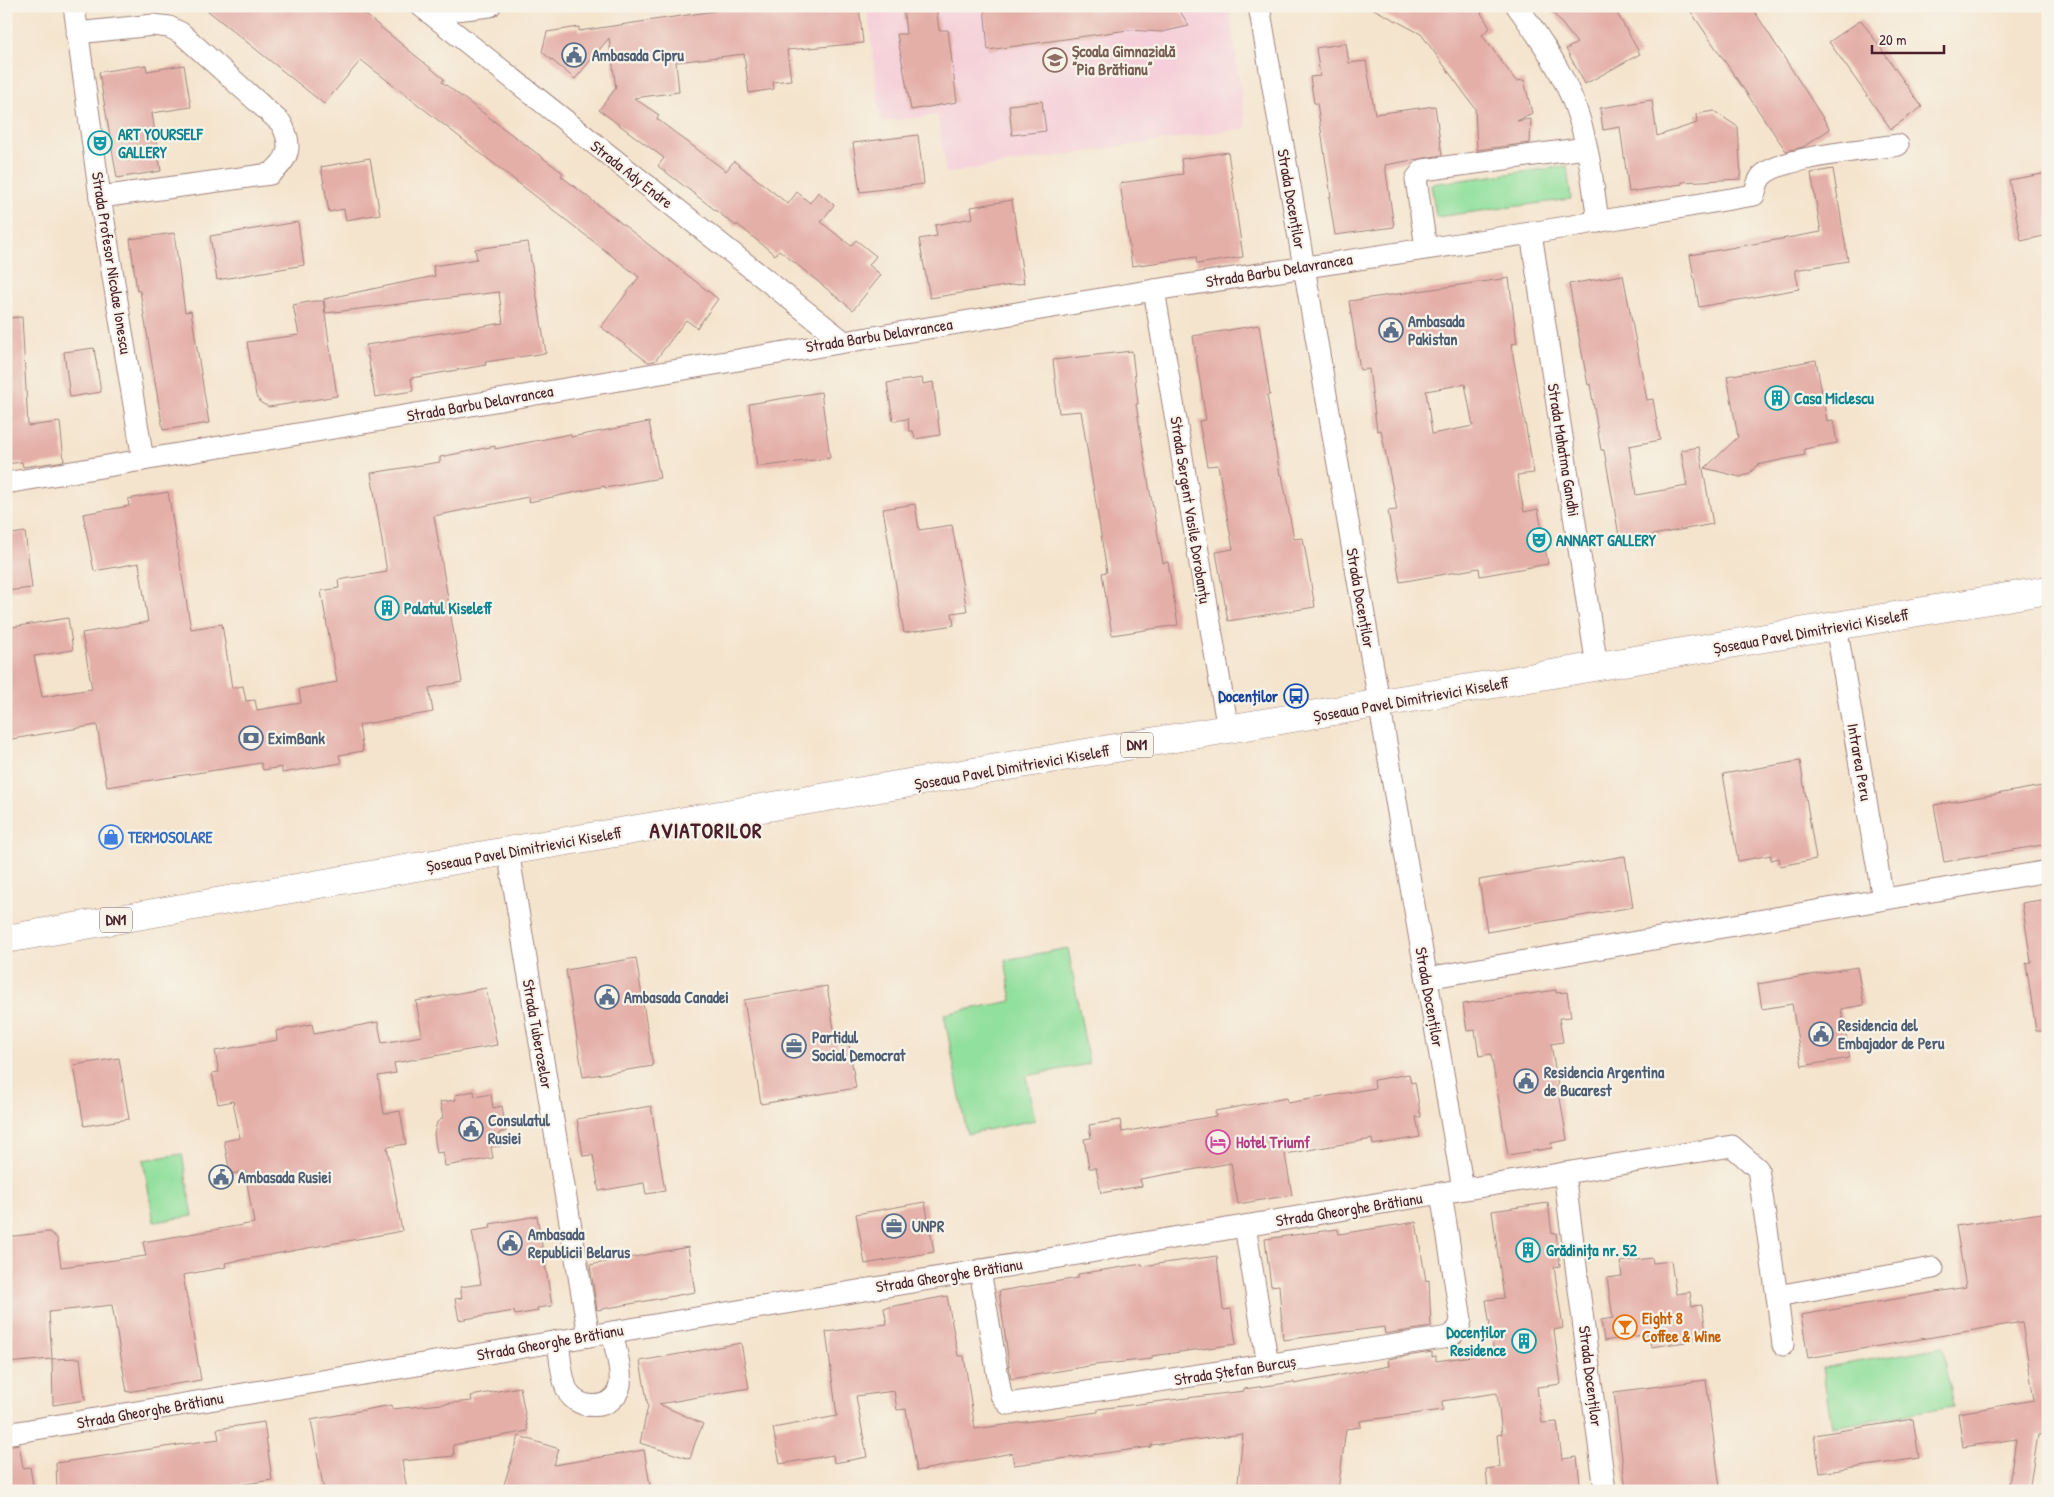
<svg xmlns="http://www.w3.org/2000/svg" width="2054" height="1497" font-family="'Patrick Hand',sans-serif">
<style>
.built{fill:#f5cfd9}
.green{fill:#92e09d;stroke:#6e8064}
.building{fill:#e4afa7;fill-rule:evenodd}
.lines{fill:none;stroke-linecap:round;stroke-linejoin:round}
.minor-casing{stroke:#9f827c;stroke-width:23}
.primary-casing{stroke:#9f827c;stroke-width:29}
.minor{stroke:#fff;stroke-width:21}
.primary{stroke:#fff;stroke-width:28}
.labels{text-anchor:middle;stroke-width:4.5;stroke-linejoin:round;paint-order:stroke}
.shield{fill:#f7f3e8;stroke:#7e5f64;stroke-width:1}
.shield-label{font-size:15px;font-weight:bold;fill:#4a1f2b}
.education-label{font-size:16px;font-weight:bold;fill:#785e54;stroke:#f7f3e8;text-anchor:start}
.service-label{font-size:16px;font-weight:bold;fill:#4e5e75;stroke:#f7f3e8;text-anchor:start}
.culture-label{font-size:16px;font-weight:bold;fill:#0d838f;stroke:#f7f3e8;text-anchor:start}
.street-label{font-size:16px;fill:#4a1f2b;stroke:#f7f3e8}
.transit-label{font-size:16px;font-weight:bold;fill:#164399;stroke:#f7f3e8;text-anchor:end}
.shop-label{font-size:16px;font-weight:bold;fill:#366cbe;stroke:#f7f3e8;text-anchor:start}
.hotel-label{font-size:16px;font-weight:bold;fill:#b23c85;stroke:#f7f3e8;text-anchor:start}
.food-label{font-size:16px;font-weight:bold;fill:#c56008;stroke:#f7f3e8;text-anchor:start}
.district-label{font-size:21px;font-weight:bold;letter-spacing:1px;fill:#4a1f2b;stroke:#f7f3e8}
</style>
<rect width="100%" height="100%" fill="#f7f3e8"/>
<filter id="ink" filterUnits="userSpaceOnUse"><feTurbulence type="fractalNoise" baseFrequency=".02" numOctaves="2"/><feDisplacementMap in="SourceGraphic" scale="10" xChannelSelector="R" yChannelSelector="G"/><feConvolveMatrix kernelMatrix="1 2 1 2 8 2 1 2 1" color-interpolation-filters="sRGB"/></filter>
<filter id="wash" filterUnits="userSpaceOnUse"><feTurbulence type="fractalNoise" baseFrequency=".0096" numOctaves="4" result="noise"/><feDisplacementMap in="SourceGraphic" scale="20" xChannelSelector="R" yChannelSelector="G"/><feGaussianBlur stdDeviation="1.12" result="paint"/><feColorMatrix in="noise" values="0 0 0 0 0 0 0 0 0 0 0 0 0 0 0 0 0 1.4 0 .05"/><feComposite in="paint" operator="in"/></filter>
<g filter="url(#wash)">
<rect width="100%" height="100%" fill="#f4e4cd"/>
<path class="built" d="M867,6h362l17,122 -300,45 -8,-58 -57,7z"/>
<g class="green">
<path d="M1567,166l4,33 -135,18 -5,-33z"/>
<path d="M1068,948l21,116 -63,12 9,44 -68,14 -23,-120 68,-13 -7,-41z"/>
<path d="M182,1154l11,62 -39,6 -11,-62z"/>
<path d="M1943,1347l10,60 -121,20 -10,-59z"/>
</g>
<g id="blocks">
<g class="building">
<path d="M202,6h153l89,73 -2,3 121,91 -2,3 157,123 -21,29 -11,-8 -31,41 -7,1 -47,-35 38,-50 -278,-217 -37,44z"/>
<path d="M749,6h110l4,37 -76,7 4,30 -18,2 1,7 -25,4 -5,-39 -68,8 3,30 -45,6 25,17 -2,4 69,52 8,-10 54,43 9,-12 13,11 8,-11 16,13 -13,17 30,24 5,-6 20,16 -7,9 12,10 -28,35 -74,-60 -4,5 -38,-31 -1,2 -78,-60 6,-8 -65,-48 17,-22 -7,-50 -34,41 -33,-27 5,-20 32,-5v4z"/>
<path d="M903,6h33l3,24h9l9,72 -46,8 -14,-76h9z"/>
<path d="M984,6h193l12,20 -27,6 -34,-2 -140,20z"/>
<path d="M1368,6h109l13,22 -8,7 34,46 8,-1 8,33 -15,8 14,-2 -1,24 -53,7 -2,-42 -54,-74z"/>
<path d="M1548,6h65l27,48 -55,30 -19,-35 11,-6z"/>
<path d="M1687,6h64l79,123 -27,18 -17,4z"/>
<path d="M1861,20l61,87 -31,22 -62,-87z"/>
<path d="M1346,43l3,20 17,-2 9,53 60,-8 7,49 -57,10 9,62 -59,8 -6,-38h2l-14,-94h-3l-4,-26 10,-1 -4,-28z"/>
<path d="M146,65l1,6 37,-6 7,42 -39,6 9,58 -44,7 -18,-106z"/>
<path d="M1652,100l5,36 40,-13 -1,-9 18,-3 24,16 3,52 -59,3v2l-53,8 -9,-65 -17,3 -3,-22z"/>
<path d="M1042,101l4,30 -34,4 -3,-30z"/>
<path d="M918,135l6,49 -64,8 -7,-49z"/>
<path d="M1228,152l15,105 -46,7 -1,-7 -64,9 -12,-83 63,-9 -2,-15z"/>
<path d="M370,158l10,56 -34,6 -2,-11 -15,3 -8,-45z"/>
<path d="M1833,169l15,92 -53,9 4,19 -100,18 -9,-52 131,-23 -10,-59z"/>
<path d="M2048,173v62l-27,6 -12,-61z"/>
<path d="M1012,200l12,83 -94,15 -11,-59 18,-3 -2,-11 38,-7 -2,-11z"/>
<path d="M298,222l6,43 -87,15 -7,-44z"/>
<path d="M174,233l11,79 6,-1 18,112 -46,7 -23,-139h-3l-7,-52z"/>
<path d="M528,242l18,111 -61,9 1,3 -75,13 2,13 -38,6 -9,-52 137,-22 -4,-31 -173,21 -2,-14 111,-23 -2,-10 44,-7 -2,-10z"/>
<path d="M1623,275l24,125 6,-1 7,41 -31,6 7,49 51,-9 -6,-36 18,-3 14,77 -93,17 -16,-91h-3l-11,-66 -2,1 -19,-101z"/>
<path d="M1509,278l8,65 -6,1 23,129 -17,2 7,37 14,-3 10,55 -68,12 -1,-8 -79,14 -12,-71 9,-1 -16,-80 -4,1 -8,-62 -9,1 -11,-69zM1465,384l8,42 -41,8 -6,-43z"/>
<path d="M314,301h9l14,95 -68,11 -8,-4 -5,-7 -9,-54 52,-7 -6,-30z"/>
<path d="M22,317l6,109 32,-4 4,39 -41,6 -1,-5 -16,2v-146z"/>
<path d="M1259,325l11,70h-3l13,80h2l12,64 9,-1 12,69 -87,14 -12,-69 17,-3 -15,-84 -11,1 -8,-45 7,-1 -13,-84z"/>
<path d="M94,348l7,44 -31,5 -6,-45z"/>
<path d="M1132,351l6,53h-2l14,88 13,71 5,-1 10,63 -66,10 -10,-62 5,-1 -26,-161 -22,2 -6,-53z"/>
<path d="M1816,360l11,61 6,-1 4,23 -33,6 1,6 -48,10 -8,9 -9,3 -35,-9 33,-31 -11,-61z"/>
<path d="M922,378l1,6 10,-2 7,53 -25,4 -2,-8h-4l-1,-12 -15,2 -6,-38z"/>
<path d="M821,392l9,66 -73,9 -8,-63z"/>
<path d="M649,422l11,56 -55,10v-2l-76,16 -1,-5 -94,19 28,166 -33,6 4,24 -74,13 4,26 -24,4 2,8 -59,10v-6l-19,3 -2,-7 -154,24 -10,-62 -91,15v-112l62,-10 5,32 -39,6 8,41 50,-8 -10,-56 66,-11 -9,-59 -45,8 -11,-57 46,-8 -1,-7 40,-7 23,137 31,-5 10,64 11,-2 3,15 9,-1 2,10 44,-7 -2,-14 38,-7 -16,-91 18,-3 -1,-8 49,-8 -16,-99 69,-11v-5l55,-11v3l75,-15 1,3z"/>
<path d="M915,504l4,26 33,-5 15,86 -15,2 2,12 -50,8 -21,-124z"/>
<path d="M25,532l7,56 -26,3v-56z"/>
<path d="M1800,761l16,98 -36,7 -1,-8 -8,2v-5l-33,6 -15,-87z"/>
<path d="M2048,785v59l-104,18 -10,-57z"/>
<path d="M1625,856l8,51 -146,25 -8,-52z"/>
<path d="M2048,899v132h-12l-10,-68 5,-1 -9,-59z"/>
<path d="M636,958l17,108 -70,11 -17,-107z"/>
<path d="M1857,967l7,38 -23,4 9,49 -48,8 -10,-62 -30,5 -4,-25z"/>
<path d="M827,986l10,61 12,-2 7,43 -95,16 -17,-104z"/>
<path d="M486,988l11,57 -103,18 2,10 -18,3 6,38 16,-3 6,33 -19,3 15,84 -177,32 1,4 -43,8 18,105 -74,12 -15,-87 -63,7 3,47 -46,4v-126l43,-5 8,6 4,29 85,-11 -3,-14 111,-19 -9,-51 -15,2 -6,-33 16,-3 -7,-37 -15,3 -6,-31 7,-1 -4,-21 62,-11 -1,-9 36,-7 2,10 64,-12 4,21 40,-7 -6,-35z"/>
<path d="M1556,990v3l11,-1 4,25 -12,1 4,24 -12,2 16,96 -16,3 1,5 -44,7 -17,-101 -12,2 -4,-26 -8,1 -4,-27z"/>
<path d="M119,1058l10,61 -45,7 -10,-61z"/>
<path d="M1409,1074l2,9 4,-1 6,35h-5l4,20 -47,8 -1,-6 -87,15 7,41 -54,9 -7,-41 -91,16 2,7 -41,7 -5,-25h-7l-5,-29 7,-1 -2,-13 31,-5 2,12 94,-16 -1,-5 72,-13 1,5 87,-15 -1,-8z"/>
<path d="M474,1091l1,6 16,-3 2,14 9,-2 4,25 -7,2 2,13 -10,1 2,11 -48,8 -2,-14 -6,1 -3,-19 3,-12 6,-4 -3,-16 16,-2 -1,-5z"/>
<path d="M651,1106l14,85 -19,3 -2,-11 -45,8 -6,-36 -10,1 -6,-37z"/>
<path d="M925,1202l9,50 -69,12 -9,-50z"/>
<path d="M1548,1203l4,31 4,-1 4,33 -6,1 9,61 -9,2 7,54 -24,3 5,36 15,-1 5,37 15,-2 4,34h-93l-2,-22 14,-2 -3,-32 5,-1 -5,-41 -55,8 1,9 -83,11 1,6 -15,2 -8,62h-101l6,-57 -92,11v2l-137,18 -2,-12 -95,18 -11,-62 -9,1 -3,-19 -38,5 11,61 -33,6 -1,-8 -53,9 -7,-36 64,-12 -11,-84 61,-8 -3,-16 63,-12 11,60h6l11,73 123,-17v-3l146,-18v-2l50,-7v2l95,-18 -1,-7 44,-7v5l4,-1v5l58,-8 -8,-53 18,-2 -12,-87z"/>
<path d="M2048,1212v222l-10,1 -9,56h-21l8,-52 -53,8 -5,-34 76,-13 -12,-78 -214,36 -7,-43 165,-28 -10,-61z"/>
<path d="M537,1216l15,90 -15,2 1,3 -23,4 -1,-4 -55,9 -4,-21 7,-1 -2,-11 21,-3 -9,-53 19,-3 -1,-4z"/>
<path d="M1416,1222l10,59 3,-1 2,47 -46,7 -1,-7 -101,13 -4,-55 -8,1 -6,-47 73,-10 1,5z"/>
<path d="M688,1247l7,45 -98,18 -7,-45z"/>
<path d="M1217,1256l6,54 8,-1 5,35 -84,12v3l-57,6 -84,14 -12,-88 79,-13v-4l64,-10v2z"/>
<path d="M1652,1258l1,5 18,-2 5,33 14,-2 2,14 10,-1 5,34 -56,8 -2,-13 -45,7 -3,-21 12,-2 -6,-40 15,-2 -2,-14z"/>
<path d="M741,1343l8,45 -90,16 44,20 -8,19 -5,16 -50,-16 8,-37 -8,-45z"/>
<path d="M80,1358l5,42 -32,5 -1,-46z"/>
<path d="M1706,1380l14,108 -18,3h-76l-12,-99z"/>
<path d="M520,1387l8,44 -75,14 1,11 -52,5 5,30h-83l-13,-71 80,-15 1,4 80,-8 -1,-5z"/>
<path d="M1913,1419l6,39 -99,15 -6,-38z"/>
<path d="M264,1422l8,58 -73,11h-142l-1,-28 163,-24 -2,-10z"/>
<path d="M519,1436l40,13 -5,16 90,-15 7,41h-149z"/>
<path d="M19,1444l4,24 7,-1 4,24h-28v-45z"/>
</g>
</g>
</g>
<g filter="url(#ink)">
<use href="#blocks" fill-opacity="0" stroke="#9f827c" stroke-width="1"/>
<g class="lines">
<g class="minor-casing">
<g id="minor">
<path d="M74,6l26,191 43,263"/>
<path d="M421,6l422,335"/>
<path d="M1259,6l204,1183"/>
<path d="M1517,6c23,32 46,66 59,103 13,36 17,76 22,113"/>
<path d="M430,13l60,-7"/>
<path d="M77,33l76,-8 16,2 12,6 100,90c12,22 9,36 -11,51l-170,23"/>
<path d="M1531,233l66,434"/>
<path d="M1426,248l-10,-69 7,-9 163,-22"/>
<path d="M1154,290l74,440"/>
<path d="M6,483l1148,-193 377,-57 223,-38c2,-5 3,-13 7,-18 16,-20 110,-28 137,-32"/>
<path d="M1836,626l47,273"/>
<path d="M508,851l81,485"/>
<path d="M1427,978l621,-107"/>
<path d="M1564,1173l41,318"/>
<path d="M1245,1226l23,139"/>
<path d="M980,1270l21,125 7,9 441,-67c7,-5 10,-8 12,-17l-20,-127"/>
<path d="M1777,1296l6,49"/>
<path d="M558,1341c2,15 3,35 9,49 10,22 48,21 53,-5 2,-16 -5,-37 -8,-53"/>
<path d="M6,1434l1435,-241 291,-47 26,23 19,127 156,-28"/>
</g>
</g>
<g class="primary-casing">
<path id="primary" d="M6,939l490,-86 1552,-263"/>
</g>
<use href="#minor" class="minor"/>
<use href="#primary" class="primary"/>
</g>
</g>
<defs>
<g id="civic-ring" transform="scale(1.25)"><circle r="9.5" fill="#f7f3e8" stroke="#5c6f8a" stroke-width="1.5"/><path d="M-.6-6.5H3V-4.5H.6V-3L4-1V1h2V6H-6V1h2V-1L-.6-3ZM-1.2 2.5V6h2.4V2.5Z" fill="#5c6f8a"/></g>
<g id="school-ring" transform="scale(1.25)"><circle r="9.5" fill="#f7f3e8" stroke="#8d6e63" stroke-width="1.5"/><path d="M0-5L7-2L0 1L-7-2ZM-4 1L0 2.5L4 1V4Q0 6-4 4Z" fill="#8d6e63"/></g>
<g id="theatre-ring" transform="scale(1.25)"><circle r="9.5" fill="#f7f3e8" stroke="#0f9aa8" stroke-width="1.5"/><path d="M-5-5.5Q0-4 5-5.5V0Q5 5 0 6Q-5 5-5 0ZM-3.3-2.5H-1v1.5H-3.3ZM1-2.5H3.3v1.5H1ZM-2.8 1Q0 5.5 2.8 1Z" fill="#0f9aa8"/></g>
<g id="building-ring" transform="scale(1.25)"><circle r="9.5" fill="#f7f3e8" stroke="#0f9aa8" stroke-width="1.5"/><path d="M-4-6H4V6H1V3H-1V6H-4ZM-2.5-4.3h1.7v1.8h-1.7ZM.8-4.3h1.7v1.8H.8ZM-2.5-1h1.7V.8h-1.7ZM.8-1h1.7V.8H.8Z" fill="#0f9aa8"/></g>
<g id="bus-ring" transform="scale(1.25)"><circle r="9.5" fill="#f7f3e8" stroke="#1a4fb4" stroke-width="1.5"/><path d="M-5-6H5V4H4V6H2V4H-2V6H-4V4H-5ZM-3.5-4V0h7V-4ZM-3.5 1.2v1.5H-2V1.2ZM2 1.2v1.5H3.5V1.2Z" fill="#1a4fb4"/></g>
<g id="bank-ring" transform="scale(1.25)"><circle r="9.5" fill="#f7f3e8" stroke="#5c6f8a" stroke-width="1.5"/><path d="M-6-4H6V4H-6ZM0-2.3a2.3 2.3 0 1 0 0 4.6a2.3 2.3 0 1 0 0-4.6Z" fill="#5c6f8a"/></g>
<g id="shop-ring" transform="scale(1.25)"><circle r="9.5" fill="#f7f3e8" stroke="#3f7fe0" stroke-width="1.5"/><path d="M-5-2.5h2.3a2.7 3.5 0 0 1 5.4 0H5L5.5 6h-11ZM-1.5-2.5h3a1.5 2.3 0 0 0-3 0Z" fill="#3f7fe0"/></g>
<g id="office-ring" transform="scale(1.25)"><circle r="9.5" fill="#f7f3e8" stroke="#5c6f8a" stroke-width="1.5"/><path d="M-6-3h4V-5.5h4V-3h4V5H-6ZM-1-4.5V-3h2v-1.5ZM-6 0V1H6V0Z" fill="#5c6f8a"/></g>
<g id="hotel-ring" transform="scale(1.25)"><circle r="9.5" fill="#f7f3e8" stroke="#d1479c" stroke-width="1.5"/><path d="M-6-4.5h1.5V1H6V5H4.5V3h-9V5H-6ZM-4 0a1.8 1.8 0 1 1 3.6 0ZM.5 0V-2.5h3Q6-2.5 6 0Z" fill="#d1479c"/></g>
<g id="bar-ring" transform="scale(1.25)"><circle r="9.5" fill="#f7f3e8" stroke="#e8710a" stroke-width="1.5"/><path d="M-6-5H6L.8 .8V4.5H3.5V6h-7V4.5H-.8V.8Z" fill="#e8710a"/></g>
</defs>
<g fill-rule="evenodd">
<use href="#civic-ring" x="574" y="55"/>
<use href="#school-ring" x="1055" y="60"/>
<use href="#theatre-ring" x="100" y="143"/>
<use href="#civic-ring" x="1391" y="330"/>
<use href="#building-ring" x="1777" y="398"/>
<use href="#theatre-ring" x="1539" y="540"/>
<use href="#building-ring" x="387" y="608"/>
<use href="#bus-ring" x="1296" y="696"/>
<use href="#bank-ring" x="251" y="738"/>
<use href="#shop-ring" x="111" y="837"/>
<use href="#civic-ring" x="607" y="997"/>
<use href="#civic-ring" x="1821" y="1034"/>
<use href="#office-ring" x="794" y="1046"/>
<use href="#civic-ring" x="1526" y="1081"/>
<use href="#civic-ring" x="471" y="1129"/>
<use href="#hotel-ring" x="1218" y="1142"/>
<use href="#civic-ring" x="221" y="1177"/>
<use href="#office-ring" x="894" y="1226"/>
<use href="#civic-ring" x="510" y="1243"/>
<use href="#building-ring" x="1528" y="1250"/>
<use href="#bar-ring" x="1625" y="1327"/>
<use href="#building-ring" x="1524" y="1341"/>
</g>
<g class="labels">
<g class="shield">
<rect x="1121" y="732.5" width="32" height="25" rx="4"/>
<rect x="100" y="907.5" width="32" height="25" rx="4"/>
</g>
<g class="shield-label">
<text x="1137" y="750">DN1</text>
<text x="116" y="925">DN1</text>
</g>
<g class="education-label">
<text x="1072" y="57">Școala Gimnazială<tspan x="1072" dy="18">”Pia Brătianu”</tspan></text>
</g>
<g class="service-label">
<text x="592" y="61">Ambasada Cipru</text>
<text x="1408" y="327">Ambasada<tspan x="1408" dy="18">Pakistan</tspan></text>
<text x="268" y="744">EximBank</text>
<text x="624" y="1003">Ambasada Canadei</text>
<text x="1838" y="1031">Residencia del<tspan x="1838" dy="18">Embajador de Peru</tspan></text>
<text x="812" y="1043">Partidul<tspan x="812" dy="18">Social Democrat</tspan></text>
<text x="1544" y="1078">Residencia Argentina<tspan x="1544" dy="18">de Bucarest</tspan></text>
<text x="488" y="1126">Consulatul<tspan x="488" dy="18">Rusiei</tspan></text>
<text x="238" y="1183">Ambasada Rusiei</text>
<text x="912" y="1232">UNPR</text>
<text x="528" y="1240">Ambasada<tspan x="528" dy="18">Republicii Belarus</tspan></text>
</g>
<g class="culture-label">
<text x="118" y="140">ART YOURSELF<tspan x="118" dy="18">GALLERY</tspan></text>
<text x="1794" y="404">Casa Miclescu</text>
<text x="1556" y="546">ANNART GALLERY</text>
<text x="404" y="614">Palatul Kiseleff</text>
<text x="1546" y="1256">Grădinița nr. 52</text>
<text x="1506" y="1338" text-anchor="end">Docenților<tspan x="1506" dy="18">Residence</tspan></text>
</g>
<g class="street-label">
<text transform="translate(632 174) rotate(38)" y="6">Strada Ady Endre</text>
<text transform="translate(1292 199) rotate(80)" y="6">Strada Docenților</text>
<text transform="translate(112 263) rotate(81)" y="6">Strada Profesor Nicolae Ionescu</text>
<text transform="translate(1279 270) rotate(-9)" y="6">Strada Barbu Delavrancea</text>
<text transform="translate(879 335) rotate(-9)" y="6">Strada Barbu Delavrancea</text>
<text transform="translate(480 403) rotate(-10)" y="6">Strada Barbu Delavrancea</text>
<text transform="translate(1564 450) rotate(81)" y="6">Strada Mahatma Gandhi</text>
<text transform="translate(1191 510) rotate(81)" y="6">Strada Sergent Vasile Dorobanțu</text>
<text transform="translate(1361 598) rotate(80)" y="6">Strada Docenților</text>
<text transform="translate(1811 631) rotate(-10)" y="6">Șoseaua Pavel Dimitrievici Kiseleff</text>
<text transform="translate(1411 699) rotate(-10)" y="6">Șoseaua Pavel Dimitrievici Kiseleff</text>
<text transform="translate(1860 762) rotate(80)" y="6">Intrarea Peru</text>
<text transform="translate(1012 767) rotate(-10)" y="6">Șoseaua Pavel Dimitrievici Kiseleff</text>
<text transform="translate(524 849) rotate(-10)" y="6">Șoseaua Pavel Dimitrievici Kiseleff</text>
<text transform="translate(1430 997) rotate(80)" y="6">Strada Docenților</text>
<text transform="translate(538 1034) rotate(80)" y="6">Strada Tuberozelor</text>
<text transform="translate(1349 1209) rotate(-9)" y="6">Strada Gheorghe Brătianu</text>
<text transform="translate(949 1275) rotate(-9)" y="6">Strada Gheorghe Brătianu</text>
<text transform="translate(550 1342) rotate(-10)" y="6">Strada Gheorghe Brătianu</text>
<text transform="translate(1235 1370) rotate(-9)" y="6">Strada Ștefan Burcuș</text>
<text transform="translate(1591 1376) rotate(83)" y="6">Strada Docenților</text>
<text transform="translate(150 1410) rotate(-10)" y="6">Strada Gheorghe Brătianu</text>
</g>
<g class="transit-label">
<text x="1278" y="702">Docenților</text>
</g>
<g class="shop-label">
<text x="128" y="843">TERMOSOLARE</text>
</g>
<g class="hotel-label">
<text x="1236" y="1148">Hotel Triumf</text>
</g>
<g class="food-label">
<text x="1642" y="1324">Eight 8<tspan x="1642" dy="18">Coffee &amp; Wine</tspan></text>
</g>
<g class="district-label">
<text x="706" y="838">AVIATORILOR</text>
</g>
</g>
<rect width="2054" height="1497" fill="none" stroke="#f7f3e8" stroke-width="25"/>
<path d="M1872 45v8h72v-8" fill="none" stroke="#4a1f2b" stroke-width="2.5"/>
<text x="1879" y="45" font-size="15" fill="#4a1f2b" stroke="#f7f3e8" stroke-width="4" paint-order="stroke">20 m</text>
</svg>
